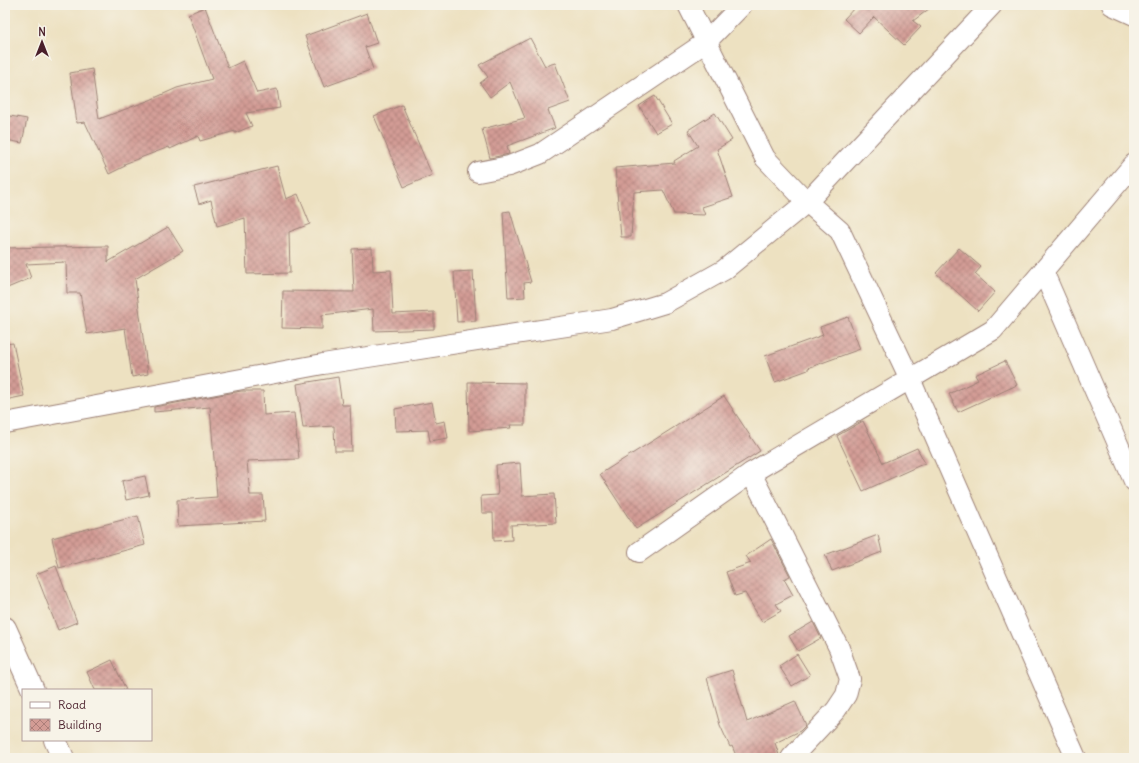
<svg xmlns="http://www.w3.org/2000/svg" width="1139" height="763" font-family="Delius,sans-serif">
<style>
.building{fill:url(#building-cross-hatch)}
.lines{fill:none;stroke-linecap:round;stroke-linejoin:round}
.street-casing{stroke:#9c8076;stroke-width:22}
.primary-casing{stroke:#9c8076;stroke-width:24}
.street{stroke:#fff;stroke-width:20}
.primary{stroke:#fff;stroke-width:22}
</style>
<defs>
<pattern id="building-cross-hatch" width="8" height="8" patternUnits="userSpaceOnUse"><rect width="8" height="8" fill="#d39c95"/><path d="M0 0l8 8M0 8l8-8" fill="none" stroke="#ad7f7a"/></pattern>
</defs>
<rect width="100%" height="100%" fill="#f7f3e8"/>
<filter id="ink" filterUnits="userSpaceOnUse"><feTurbulence type="fractalNoise" baseFrequency=".025" numOctaves="2"/><feDisplacementMap in="SourceGraphic" scale="8" xChannelSelector="R" yChannelSelector="G"/><feConvolveMatrix kernelMatrix="1 2 1 2 8 2 1 2 1" color-interpolation-filters="sRGB"/></filter>
<filter id="wash" filterUnits="userSpaceOnUse"><feTurbulence type="fractalNoise" baseFrequency=".012" numOctaves="4" result="noise"/><feDisplacementMap in="SourceGraphic" scale="16" xChannelSelector="R" yChannelSelector="G"/><feGaussianBlur stdDeviation="0.9" result="paint"/><feColorMatrix in="noise" values="0 0 0 0 0 0 0 0 0 0 0 0 0 0 0 0 0 1.4 0 .05"/><feComposite in="paint" operator="in"/></filter>
<g filter="url(#wash)">
<rect width="100%" height="100%" fill="#ede1c1"/>
<g id="blocks">
<g class="building">
<path d="M857,5h77l-21,16 8,6 -17,18 -30,-28 -15,16 -15,-14z"/>
<path d="M205,7l23,61 15,-7 14,32 20,-4 3,19 -34,5 6,13 -17,7v-2l-35,10 -2,-5 -28,13 -1,-2 -45,17 1,2 -16,8 -24,-52 -8,1 -7,-50 22,-4 7,50 51,-19 27,-12 35,-9 -24,-65z"/>
<path d="M367,13l10,30 -12,4 8,22 -49,18 -19,-51z"/>
<path d="M530,38l15,28 10,-3 15,39 -22,8 7,18 -48,18 2,8 -19,4 -8,-29 43,-11 -15,-36 -20,15 -10,-14 8,-6 -9,-12z"/>
<path d="M655,96l17,28 -16,9 -17,-27z"/>
<path d="M402,105l30,70 -28,12 -30,-71z"/>
<path d="M715,113l17,27 -15,9 16,48 -31,10 3,8 -31,-1 -11,-24 -29,2 -3,45h-10l-6,-69 60,-5 -1,-2 24,-15 -10,-16z"/>
<path d="M10,116l17,3 -5,24 -16,-3z"/>
<path d="M277,166l9,33 12,-5 12,30 -21,8 1,41 -43,1 -2,-56 -28,8 -6,-26 -12,4 -5,-17z"/>
<path d="M510,211l21,71 -7,1 1,14 -17,1 -5,-86z"/>
<path d="M168,227l15,24 -48,28 13,95 -16,3 -7,-49 -38,6 -7,-41h-13l-1,-31 -40,2 5,14 -26,11v-41l103,-2v16z"/>
<path d="M372,248l1,23 18,-1 2,44 41,-2v17l-60,2 -1,-22 -51,6v14l-40,-1 1,-37 71,1 -2,-43z"/>
<path d="M959,248l22,19 -6,7 20,18 -17,19 -42,-38z"/>
<path d="M473,271l3,50 -19,1 -3,-50z"/>
<path d="M848,317l12,32 -52,19v2l-33,12 -10,-26 58,-21 -3,-8z"/>
<path d="M13,343l11,53 -19,4v-56z"/>
<path d="M1005,361l12,24 -59,27 -9,-18 29,-14 -3,-5z"/>
<path d="M338,377l4,28h8l2,46h-17l-1,-25 -31,2 -6,-44z"/>
<path d="M468,382l57,1v42h-15l1,3 -42,3z"/>
<path d="M241,391h22l1,24 30,-2 5,46 -52,2 3,34h13l2,26 -87,5 -1,-26 40,-3 -7,-90 -56,5v-5z"/>
<path d="M724,396l36,55 -124,78 -36,-55z"/>
<path d="M432,402l4,21 9,-2 3,17 -18,3 -2,-11 -32,1 -1,-22z"/>
<path d="M863,421l20,42 34,-15 8,15 -62,28 -26,-55z"/>
<path d="M520,463l2,33 32,-2 2,29 -45,2 1,15 -18,1 -1,-28h-11l-1,-17 17,-1 -2,-30z"/>
<path d="M145,476l4,19 -23,5 -4,-19z"/>
<path d="M138,516l7,29 -86,23 -7,-30z"/>
<path d="M878,535l4,17 -50,19 -7,-16z"/>
<path d="M771,539l19,37 -6,3 9,16 -17,9 5,7 -19,11 -17,-29 -10,3 -9,-24 25,-9 -5,-7z"/>
<path d="M56,566l21,56 -19,8 -22,-56z"/>
<path d="M813,622l8,16 -23,13 -9,-15z"/>
<path d="M797,654l13,21 -18,11 -13,-20z"/>
<path d="M112,660l14,30h-31l-8,-18z"/>
<path d="M732,670l15,52 48,-21 11,24 -6,6 -25,12 5,15h-43l-5,-12 -2,1 -10,-22 -13,-47z"/>
</g>
</g>
</g>
<g filter="url(#ink)">
<use href="#blocks" fill-opacity="0" stroke="#9c8076" stroke-width="1"/>
<g class="lines">
<g class="street-casing">
<g id="street">
<path d="M688,5l77,153 42,44 33,29 70,148 166,379"/>
<path d="M1112,5l22,10"/>
<path d="M478,172l31,-6 31,-12 166,-112 36,-37"/>
<path d="M1043,271l91,210"/>
<path d="M5,423l318,-59 289,-45 53,-16 59,-33 83,-68 185,-197"/>
<path d="M751,473l88,175 11,31 -4,16 -10,15 -45,48"/>
<path d="M639,552l112,-79 242,-143 141,-166"/>
</g>
</g>
<g class="primary-casing">
<g id="primary">
<path d="M5,628l28,62"/>
<path d="M55,740l8,18"/>
</g>
</g>
<use href="#street" class="street"/>
<use href="#primary" class="primary"/>
</g>
</g>
<rect width="1139" height="763" fill="none" stroke="#f7f3e8" stroke-width="20"/>
<rect x="22" y="689" width="130" height="52" fill="#f7f3e8" stroke="#b29e9c"/>
<rect x="30" y="702" width="20" height="6" fill="#ffffff" stroke="#b29e9c"/>
<text x="58" y="709" font-size="12" fill="#4a1f2b">Road</text>
<rect x="30" y="719" width="20" height="12" fill="url(#building-cross-hatch)" stroke="#b29e9c"/>
<text x="58" y="729" font-size="12" fill="#4a1f2b">Building</text>
<g transform="translate(42 42)" stroke="#f7f3e8" stroke-width="3" paint-order="stroke">
<path d="M0-3L7 15L0 10L-7 15Z" fill="#4a1f2b"/>
<text y="-6" font-size="11" font-weight="bold" text-anchor="middle" fill="#4a1f2b">N</text>
</g>
</svg>
